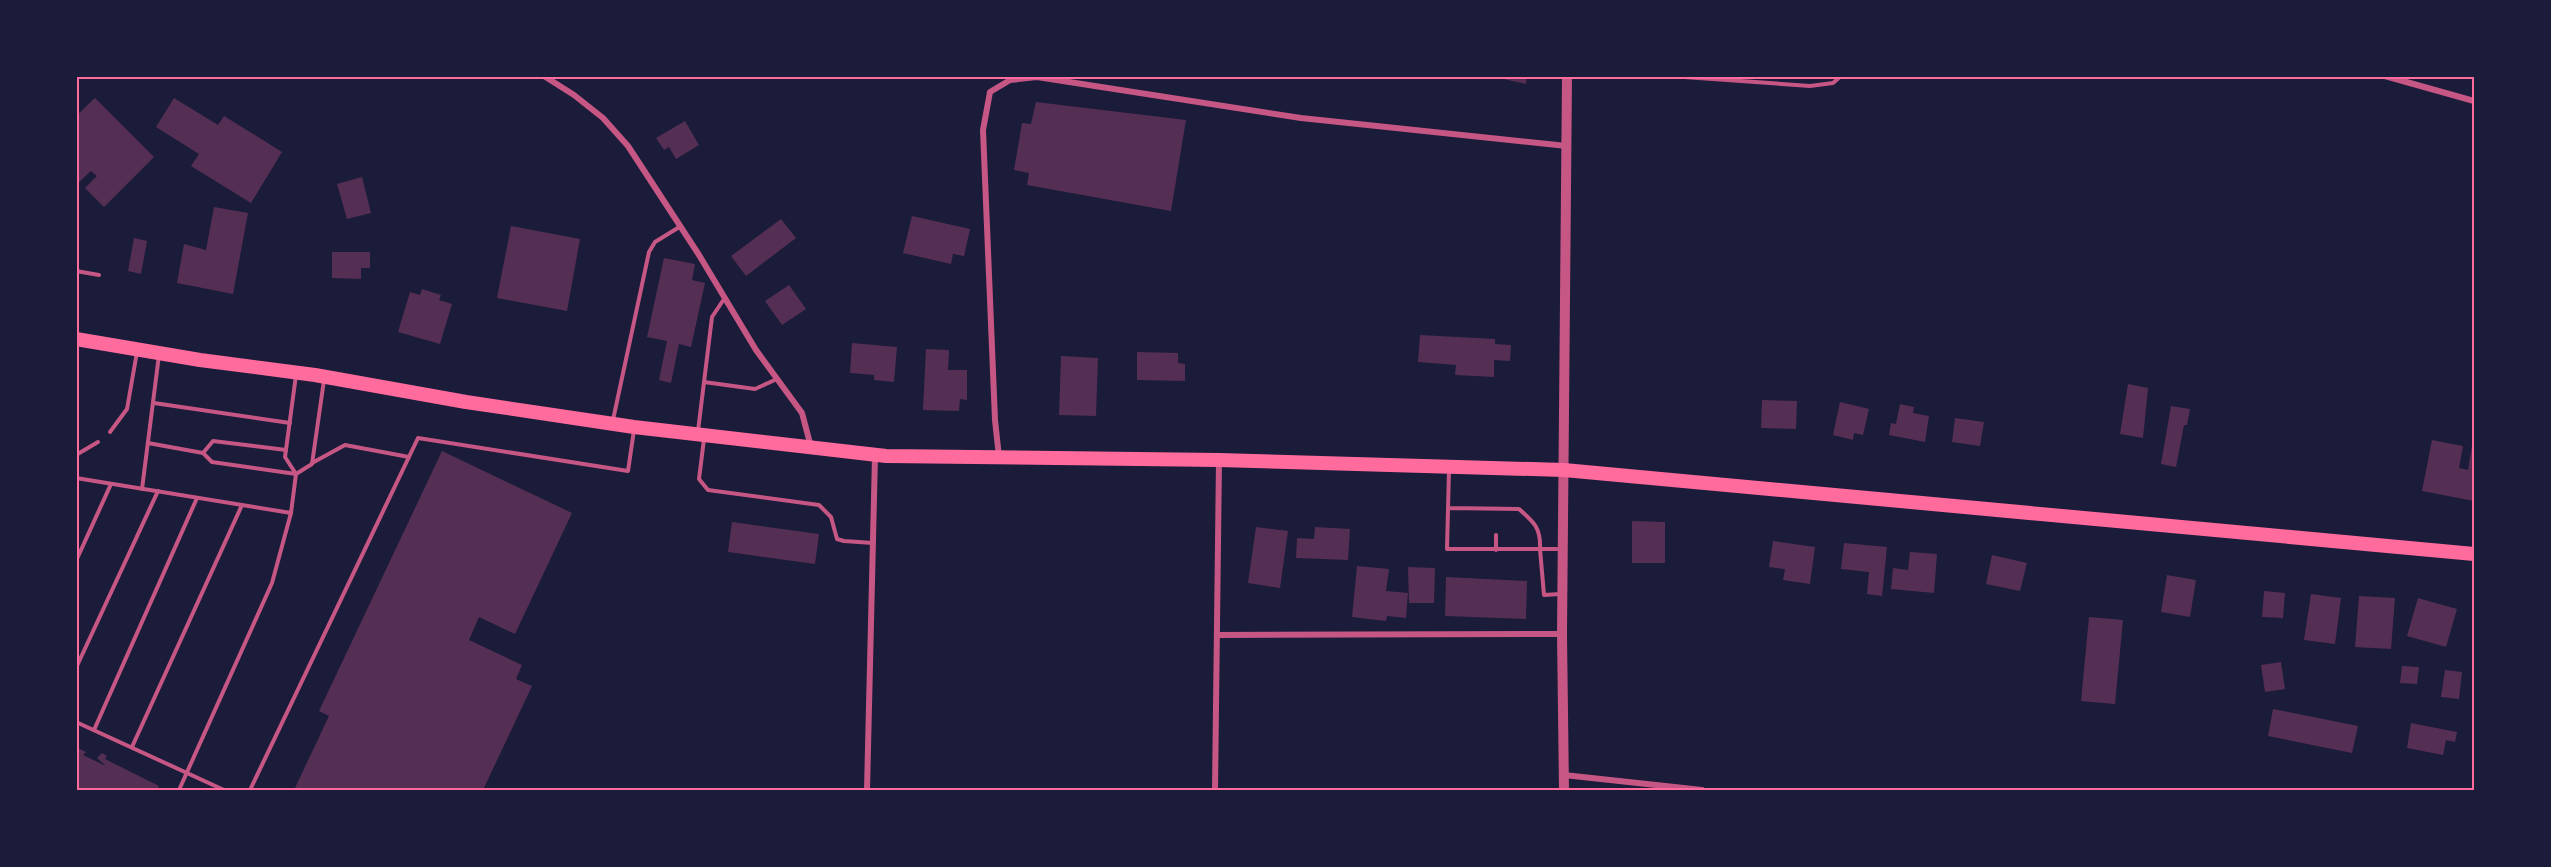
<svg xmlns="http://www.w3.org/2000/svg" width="2551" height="867" font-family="Montserrat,sans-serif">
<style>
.building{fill:#542f53}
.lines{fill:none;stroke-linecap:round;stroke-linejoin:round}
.service{stroke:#c65784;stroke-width:4}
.minor{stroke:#c65784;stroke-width:6}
.tertiary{stroke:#c65784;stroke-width:10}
.trunk{stroke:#ff6b9d;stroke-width:14}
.neatline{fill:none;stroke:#ff6b9d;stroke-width:2}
</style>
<rect width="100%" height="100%" fill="#1b1b3a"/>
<g class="building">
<path d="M1490,76h37l-1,8z"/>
<path d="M95,98l59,59 -50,50 -19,-19 12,-12 -6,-5 -15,14v-69z"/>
<path d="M174,98l44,27 6,-9 58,36 -31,51 -60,-37 8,-12 -43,-27z"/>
<path d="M1036,102l150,18 -15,91 -144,-26 2,-12 -15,-3 8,-47 9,1z"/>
<path d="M685,121l14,24 -23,14 -7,-12 -5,3 -8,-12z"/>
<path d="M362,177l9,36 -24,6 -10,-35z"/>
<path d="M214,207l34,6 -15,81 -56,-11 7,-39 22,6z"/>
<path d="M912,216l58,13 -6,27 -11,-2 -2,10 -48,-11z"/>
<path d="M781,219l15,19 -50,38 -15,-20z"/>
<path d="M511,226l69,13 -13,72 -70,-13z"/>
<path d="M134,238l13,3 -6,33 -13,-3z"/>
<path d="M332,252h38v16h-9v11l-29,-1z"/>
<path d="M664,258l31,6 -3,16 13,3 -14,64 -12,-3 -8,39 -12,-3 8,-39 -20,-4z"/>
<path d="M789,285l17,24 -24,16 -17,-24z"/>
<path d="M422,289l19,6 -2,5 13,4 -12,40 -42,-12 12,-40 10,3z"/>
<path d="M1420,335l75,4v5l16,1 -1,16 -16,-1v17l-39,-2 1,-10 -38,-3z"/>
<path d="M852,343l45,4 -3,35 -20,-2v-5l-24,-2z"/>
<path d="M926,349l23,1 -1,20h19v30l-7,-1 -1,12 -36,-1z"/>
<path d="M1137,352l41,1v10l7,1v17l-48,-1z"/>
<path d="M1061,356l37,2 -2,58 -37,-1z"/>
<path d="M2128,384l20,4 -5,50 -23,-4z"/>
<path d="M1762,400l35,1 -1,28 -35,-1z"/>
<path d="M1840,402l29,7 -6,26 -9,-2 -1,7 -20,-5z"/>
<path d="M1900,404l14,3 -1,6 16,3 -4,26 -36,-7 2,-12 5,1z"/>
<path d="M2171,406l19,3 -3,16h-3l-8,42 -15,-3z"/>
<path d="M1955,418l29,4 -4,24 -28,-4z"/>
<path d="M2473,439l1,62 -52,-10 10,-51 31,6 -4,22 9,2z"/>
<path d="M442,451l130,62 -57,121 -36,-17 -10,23 53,25 -6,14 16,7 -49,104h-189l35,-74 -10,-5z"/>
<path d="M1632,521l33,1v41h-33z"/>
<path d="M732,522l87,12 -4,30 -87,-12z"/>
<path d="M1256,527l32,4 -8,57 -32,-5z"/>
<path d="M1315,527l35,2 -2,31 -52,-2 1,-20 17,1z"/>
<path d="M1773,541l42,6 -5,37 -27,-4 2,-11 -16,-2z"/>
<path d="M1844,543l43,4 -5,49 -15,-2 2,-22 -28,-3z"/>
<path d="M1910,552l27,2 -3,39 -43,-4 2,-21 15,2z"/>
<path d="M1992,555l35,8 -7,28 -34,-7z"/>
<path d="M1357,566l32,3 -3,22 22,2 -2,25 -19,-2 -1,5 -34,-4z"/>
<path d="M1408,567l27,1 -1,35h-25z"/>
<path d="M2167,575l29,5 -6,37 -29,-5z"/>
<path d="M1446,577l81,4 -1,38 -81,-3z"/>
<path d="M2264,591l21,2 -2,25 -21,-1z"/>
<path d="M2311,594l30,4 -6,46 -31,-4z"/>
<path d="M2359,596l36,2 -4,51 -36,-2z"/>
<path d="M2418,598l39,11 -11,38 -39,-11z"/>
<path d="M2089,617l34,3 -8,84 -34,-3z"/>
<path d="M2281,662l4,27 -20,3 -4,-27z"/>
<path d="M2402,666l17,1 -2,17 -17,-1z"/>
<path d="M2445,670l17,2 -3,27 -18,-2z"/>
<path d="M2273,709l85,17 -6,27 -84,-17z"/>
<path d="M2411,723l46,9 -2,10 -9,-2 -3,15 -36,-7z"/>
<path d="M76,747l10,5 -3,3 23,11 -9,-8 5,-5 5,3 -2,3 54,27 -2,4h-81z"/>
</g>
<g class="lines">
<g class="service">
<path d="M1670,76l140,10 23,-3 8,-7"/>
<path d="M76,271l23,4"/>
<path d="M704,382l51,7 22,-10"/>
<path d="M154,403l136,20"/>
<path d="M613,420l36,-168 6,-10 26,-16"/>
<path d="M698,431l14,-114 12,-18"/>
<path d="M110,432l17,-23 10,-57"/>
<path d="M704,439l-5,40 9,11 111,15 12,12 6,22 7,2 29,2"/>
<path d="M148,443l55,10 9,9 84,12 16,-10 12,-84"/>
<path d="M203,453l10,-12 73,9"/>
<path d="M76,455l22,-13"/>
<path d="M312,463l33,-18 64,12"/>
<path d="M76,478l215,35 5,-39 -11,-17 11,-82"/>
<path d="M142,489l17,-134"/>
<path d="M1448,508l71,1c15,13 22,19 21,40h-93l2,-79"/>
<path d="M1560,549h-20l4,46 16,-1"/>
<path d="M1496,550v-15"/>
<path d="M76,561l35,-77"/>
<path d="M76,668l82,-177"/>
<path d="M76,722l148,68"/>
<path d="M94,730l103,-232"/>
<path d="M132,747l110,-242"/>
<path d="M179,790l93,-207 19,-70"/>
<path d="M250,790l168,-352 210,33 6,-41"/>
</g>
<g class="minor">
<path d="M544,76l30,19 29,23 25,28 71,109 57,95 46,63 9,34"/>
<path d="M2385,76l89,25"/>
<path d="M999,457l-4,-37 -12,-290 7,-38 20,-12 27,-3 264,41 266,28"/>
<path d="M1217,635l345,-1"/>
<path d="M1564,775l138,15"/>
<path d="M867,790l8,-334"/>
<path d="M1215,790l4,-329"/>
</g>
<path class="tertiary" d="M1564,790l-2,-156 5,-558"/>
<path class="trunk" d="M76,339l124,21 115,15 151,27 168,25 252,29 333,4 345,10 910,84"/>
</g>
<rect width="2551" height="867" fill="none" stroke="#1b1b3a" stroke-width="156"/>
<rect x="78" y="78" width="2395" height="711" class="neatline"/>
</svg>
